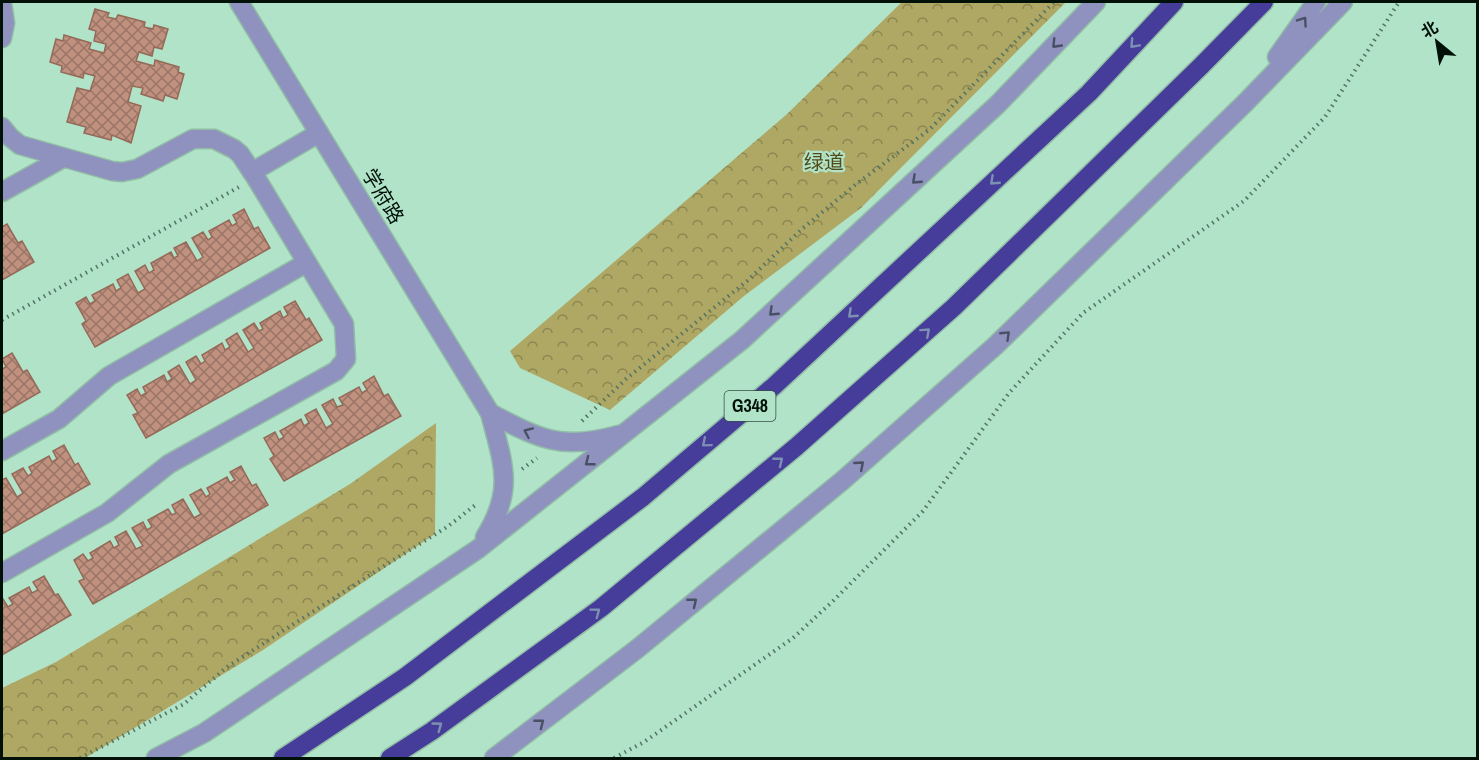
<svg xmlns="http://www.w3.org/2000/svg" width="1479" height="760" font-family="'Archivo Narrow','Noto Sans SC',sans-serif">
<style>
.forest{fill:url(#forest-crowns)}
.building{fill:url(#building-cross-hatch);stroke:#956958;stroke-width:1.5}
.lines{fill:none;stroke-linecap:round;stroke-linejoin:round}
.minor-casing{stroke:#91bda6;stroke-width:21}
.highway-casing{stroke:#91bda6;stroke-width:21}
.path{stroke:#547463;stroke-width:4;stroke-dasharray:1.5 4.5;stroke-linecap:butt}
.minor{stroke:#8f91be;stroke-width:18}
.highway{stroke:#463c9a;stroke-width:18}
.oneway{stroke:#485163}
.oneway2{stroke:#7c90b2}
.labels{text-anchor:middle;stroke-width:4.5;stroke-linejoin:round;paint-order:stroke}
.shield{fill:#b1e3c9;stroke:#365042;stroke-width:1.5}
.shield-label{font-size:18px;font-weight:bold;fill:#011108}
.park-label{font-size:20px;fill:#524b18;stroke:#b1e3c9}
.street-label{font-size:20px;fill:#011108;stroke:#b1e3c9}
</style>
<defs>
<pattern id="forest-crowns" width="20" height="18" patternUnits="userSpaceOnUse" patternTransform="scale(1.5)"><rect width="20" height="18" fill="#afa764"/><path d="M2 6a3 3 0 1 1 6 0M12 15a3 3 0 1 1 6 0" fill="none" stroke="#8c8750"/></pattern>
<pattern id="building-cross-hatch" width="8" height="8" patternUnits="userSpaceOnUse" patternTransform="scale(1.5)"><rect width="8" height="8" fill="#c0917f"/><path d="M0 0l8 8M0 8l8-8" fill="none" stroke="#9a7566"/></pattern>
</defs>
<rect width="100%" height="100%" fill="#b1e3c9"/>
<g class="forest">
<path d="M902,2h164l-205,206 -117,88 -134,114 -90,-42 -10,-17 276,-236z"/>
<path d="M436,423l-1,111 -172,116 -178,108h-83v-70l54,-26 294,-178z"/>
</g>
<g class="building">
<path d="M95,9l14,4 -2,4 9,2 2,-4 27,7 -1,5 9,2 1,-4 14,4 -6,20 -8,-2 -2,9 -13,-4 -3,9 18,5 1,-6 24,7 -1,5 6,2 -7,25 -12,-4 -2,6 -22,-7 2,-6 -11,-2 -4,16 13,4 -10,37 -19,-8 -1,5 -27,-7 2,-6 -19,-5 10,-34 13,3 5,-15 -11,-3 -1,5 -22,-6 1,-6 -12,-4 6,-23 7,2 1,-6 27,8 -2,6 15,4 2,-9 -12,-3 2,-10 -7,-2z"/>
<path d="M244,209l10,20 4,-2 12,21 -175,99 -13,-23 4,-3 -10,-18 10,-6 4,7 5,-3 -3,-6 21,-11 3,7 5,-3 -4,-8 11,-6 10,19 7,-4 -10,-18 10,-6 4,8 5,-3 -3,-7 20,-11 3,6 4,-2 -4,-8 12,-6 11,19 6,-4 -11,-19 11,-6 5,8 4,-3 -3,-6 20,-11 3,6 5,-3 -4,-8z"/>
<path d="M7,224l11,19 4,-2 12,21 -32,18v-53z"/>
<path d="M295,301l11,19 3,-2 13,22 -176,98 -13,-23 5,-2 -11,-18 10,-6 4,7 5,-3 -3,-6 21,-12 3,7 5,-3 -4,-7 11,-7 11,19 6,-4 -10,-18 10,-6 5,8 4,-3 -3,-6 20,-12 3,7 5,-3 -4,-7 11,-7 11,19 6,-4 -11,-18 11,-7 5,8 4,-2 -3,-6 20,-12 3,7 5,-3 -4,-8z"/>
<path d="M12,353l11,19 4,-2 13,22 -38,22v-45l4,-2 -4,-8z"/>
<path d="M374,376l10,20 4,-2 13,22 -117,65 -14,-22 4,-3 -10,-18 11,-6 4,8 5,-3 -4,-6 21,-12 3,7 5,-3 -4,-8 11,-6 10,19 7,-4 -11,-19 11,-6 4,8 6,-2 -4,-7 20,-11 3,6 5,-3 -4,-7z"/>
<path d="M64,445l11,20 3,-2 12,21 -88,50v-54l4,-2 11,19 6,-4 -11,-19 11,-6 5,8 4,-3 -3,-6 20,-11 3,6 5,-3 -4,-8z"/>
<path d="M241,466l11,20 4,-2 12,21 -175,99 -14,-23 5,-2 -10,-19 9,-6 5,7 5,-3 -3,-5 20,-12 4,7 5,-3 -4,-8 11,-6 10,18 7,-3 -11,-18 11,-6 4,8 5,-3 -4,-7 20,-11 4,6 4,-2 -4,-8 11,-6 11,19 7,-4 -11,-19 11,-6 5,8 4,-3 -3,-6 20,-11 3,6 5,-3 -5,-8z"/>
<path d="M44,576l11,19 3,-1 13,21 -69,40v-30l1,-1 -1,-24 1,-1 5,8 5,-3 -4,-6 20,-11 3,6 6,-3 -5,-8z"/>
</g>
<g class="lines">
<g class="minor-casing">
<g id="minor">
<path d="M239,2l251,411"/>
<path d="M2,3l3,20 -3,15"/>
<path d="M1277,57l39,-55"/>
<path d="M2,127l8,10 10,8 92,26 10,1 15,-3 56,-30h21l20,10 6,5 16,24 88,146 2,35 -10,12 -167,93 -62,49 -105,60"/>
<path d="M252,172l67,-39"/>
<path d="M2,192l61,-34"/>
<path d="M2,451l57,-32 50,-43 197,-113"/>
<path d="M485,537c30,-48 18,-73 5,-124 49,26 72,38 128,22"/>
<path d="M156,758l48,-25 274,-184 264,-209 256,-236 98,-102"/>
<path d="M494,758l143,-109 205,-168 153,-135 250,-243 98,-101"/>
</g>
</g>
<g class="highway-casing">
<g id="highway">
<path d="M283,758l122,-81 238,-180 131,-111 315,-293 85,-91"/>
<path d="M390,758l42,-27 169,-123 195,-161 158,-140 247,-241 63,-64"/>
</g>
</g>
<g class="path">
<path d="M2,320l237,-133"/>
<path d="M582,421l44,-42 121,-98 55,-52 53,-44 75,-56 124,-127"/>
<path d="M522,469l15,-11"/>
<path d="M80,758l104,-54 43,-37 149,-96 71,-44 31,-24"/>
<path d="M614,758l30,-16 149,-104 40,-37 90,-90 86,-118 74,-80 161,-112 81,-84 74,-115"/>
</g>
<use href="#minor" class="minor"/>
<use href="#highway" class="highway"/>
</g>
<defs><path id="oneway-chevron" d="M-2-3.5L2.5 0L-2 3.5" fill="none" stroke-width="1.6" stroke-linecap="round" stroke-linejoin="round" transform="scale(1.5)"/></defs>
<g class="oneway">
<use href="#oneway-chevron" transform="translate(1303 21) rotate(-55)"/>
<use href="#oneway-chevron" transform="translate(1056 44) rotate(134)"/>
<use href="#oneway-chevron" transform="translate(916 180) rotate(137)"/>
<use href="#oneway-chevron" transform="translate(773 312) rotate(137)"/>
<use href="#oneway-chevron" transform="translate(1006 335) rotate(-44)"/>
<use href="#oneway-chevron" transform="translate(528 432) rotate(-156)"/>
<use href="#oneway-chevron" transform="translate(589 462) rotate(142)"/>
<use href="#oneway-chevron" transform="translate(860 465) rotate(-41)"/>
<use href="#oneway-chevron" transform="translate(693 602) rotate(-39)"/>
<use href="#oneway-chevron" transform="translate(540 723) rotate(-38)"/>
</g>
<g class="oneway2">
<use href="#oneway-chevron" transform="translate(1134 44) rotate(133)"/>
<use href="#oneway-chevron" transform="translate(994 181) rotate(137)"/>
<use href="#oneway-chevron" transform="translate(852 314) rotate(137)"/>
<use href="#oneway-chevron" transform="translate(926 332) rotate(-42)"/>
<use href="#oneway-chevron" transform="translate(706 443) rotate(140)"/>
<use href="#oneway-chevron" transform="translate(779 461) rotate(-39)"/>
<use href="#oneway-chevron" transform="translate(596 612) rotate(-37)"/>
<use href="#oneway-chevron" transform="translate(438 726) rotate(-36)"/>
</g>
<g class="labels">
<rect class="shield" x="724.5" y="391" width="51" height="30" rx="4.5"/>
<g class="shield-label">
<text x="750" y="412">G348</text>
</g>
<g class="park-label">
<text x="824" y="169">绿道</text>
</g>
<g class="street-label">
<text transform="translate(383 196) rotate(59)" y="7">学府路</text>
</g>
</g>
<rect width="1479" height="760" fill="none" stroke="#011108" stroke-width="6"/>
<g transform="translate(1437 42) rotate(330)" stroke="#b1e3c9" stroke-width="4.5" paint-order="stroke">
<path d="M0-4.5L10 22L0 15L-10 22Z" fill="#011108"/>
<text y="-9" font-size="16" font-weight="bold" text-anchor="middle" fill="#011108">北</text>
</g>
</svg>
